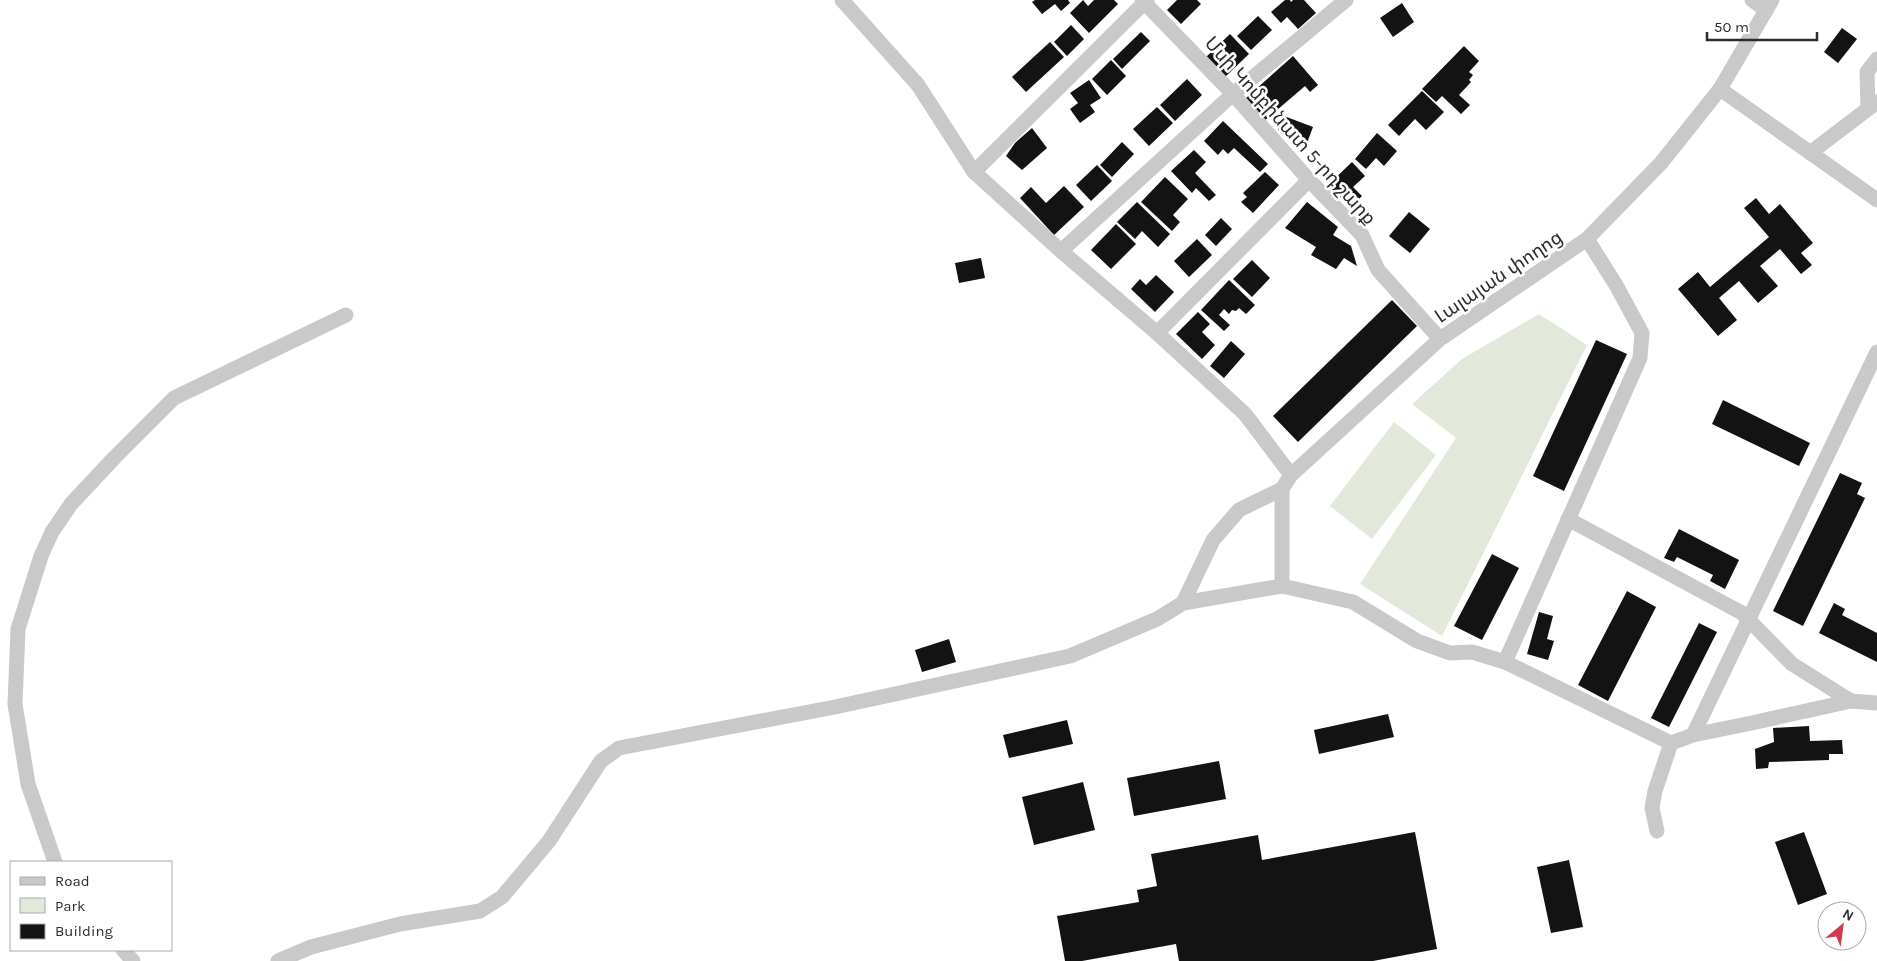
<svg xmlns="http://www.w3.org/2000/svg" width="1877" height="961" font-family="Karla,'Noto Sans Armenian',sans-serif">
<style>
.green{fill:#e2e8da}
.building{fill:#131313}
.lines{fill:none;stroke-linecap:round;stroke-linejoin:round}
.street{stroke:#c9c9c9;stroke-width:15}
.labels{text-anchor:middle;stroke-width:5;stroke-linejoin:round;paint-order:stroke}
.street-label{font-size:19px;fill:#2c2c2c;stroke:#fff}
</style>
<rect width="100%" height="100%" fill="#fff"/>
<g class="green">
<path d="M1539,314l48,31 -145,291 -82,-52 96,-146 -44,-34 50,-45z"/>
<path d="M1394,422l42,33 -64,84 -42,-33z"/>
</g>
<g class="building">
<path d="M1035,0h33l2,3 -9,8 -6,-7 -13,10 -10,-12z"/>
<path d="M1083,0l5,6 6,-6h20l4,4 -29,29 -19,-20z"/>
<path d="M1177,0h20l4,4 -20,20 -14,-14z"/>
<path d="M1285,0h5l1,2 2,-2h11l12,13 -18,16 -11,-12 -6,6 -10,-11z"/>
<path d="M1402,3l12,19 -21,15 -13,-19z"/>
<path d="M1258,16l14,14 -21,20 -14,-14z"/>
<path d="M1071,25l13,14 -17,17 -13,-14z"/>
<path d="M1842,28l15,11 -19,24 -14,-11z"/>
<path d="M1141,32l9,9 -28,28 -9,-10z"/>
<path d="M1230,34l19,20 -25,24 -19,-20z"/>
<path d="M1050,42l14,15 -38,35 -14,-15z"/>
<path d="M1464,46l15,15 -10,11 4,3 -4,5 2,2 -12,13 11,10 -9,9 -19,-18 -6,6 -14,-13z"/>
<path d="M1293,56l25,29 -8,7 -5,-6 -41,35 -19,-22z"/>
<path d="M1111,60l15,16 -19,19 -15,-16z"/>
<path d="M1187,79l15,16 -27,26 -15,-16z"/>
<path d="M1089,80l12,18 -11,7 5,7 -15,11 -10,-14 8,-6 -8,-10z"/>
<path d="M1422,91l22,21 -18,18 -11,-11 -16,17 -11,-11z"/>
<path d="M1157,107l16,16 -24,23 -16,-17z"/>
<path d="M1284,116l29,11 -6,16 -4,-2 -2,6 -7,-3 2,-7 -18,-7z"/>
<path d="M1223,121l45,43 -8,8 -26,-24 -6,6 -5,-5 -5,6 -14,-14z"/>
<path d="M1032,128l15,20 -25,22 -16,-14 9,-13z"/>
<path d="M1377,133l20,18 -13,15 -8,-8 -10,11 -11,-10z"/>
<path d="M1122,142l12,12 -22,23 -12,-12z"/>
<path d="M1194,150l12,12 -11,11 21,22 -7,6 -13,-13 -4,5 -21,-22z"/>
<path d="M1352,162l13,14 -12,11 9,9 -7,7 -3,-3 -5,5 -19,-20z"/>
<path d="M1097,165l15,16 -21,20 -15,-16z"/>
<path d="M1265,172l14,13 -26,28 -12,-11 6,-5 -4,-4z"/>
<path d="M1165,177l23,22 -15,16 7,7 -8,9 -31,-29z"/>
<path d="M1064,186l20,21 -30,28 -34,-37 11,-11 15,16z"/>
<path d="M1756,198l13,16 11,-10 33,39 -12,10 11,12 -11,9 -21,-25 -20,17 18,20 -20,17 -19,-22 -20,17 18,22 -19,16 -40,-47 20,-17 12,15 59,-50 -25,-29z"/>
<path d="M1137,202l33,32 -12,13 -16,-16 -7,8 -18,-17z"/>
<path d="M1307,202l31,25 -5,8 18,11 6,20 -13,-8 -8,11 -25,-14 5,-8 -31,-19z"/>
<path d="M1409,212l21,17 -20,24 -21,-17z"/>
<path d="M1221,218l11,11 -16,17 -11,-11z"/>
<path d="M1116,224l20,20 -25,25 -20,-19z"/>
<path d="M1197,239l15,16 -23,22 -15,-16z"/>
<path d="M981,258l4,20 -26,5 -4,-20z"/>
<path d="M1252,260l18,18 -18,19 -19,-18z"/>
<path d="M1156,275l18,17 -19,20 -24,-23 9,-10 6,6z"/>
<path d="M1229,280l26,25 -9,9 -7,-6 -3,3 -4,-1 -3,4 -5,-5 -5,6 11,10 -6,6 -23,-21z"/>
<path d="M1392,300l25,26 -119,116 -25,-26z"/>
<path d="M1198,312l12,12 -8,8 13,13 -13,14 -26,-25z"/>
<path d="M1596,340l31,14 -63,137 -31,-15z"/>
<path d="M1231,341l14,13 -21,24 -14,-12z"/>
<path d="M1723,400l87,43 -11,23 -87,-42z"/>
<path d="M1840,473l22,10 -5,11 8,4 -62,128 -30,-15z"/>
<path d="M1679,529l60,31 -14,29 -15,-8 3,-6 -36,-18 -3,5 -10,-4z"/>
<path d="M1492,554l27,14 -37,72 -28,-14z"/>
<path d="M1627,591l29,16 -48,94 -30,-16z"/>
<path d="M1834,603l11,6 -3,6 35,18v29l-58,-29z"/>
<path d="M1539,612l14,4 -6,23 7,2 -6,19 -21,-6z"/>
<path d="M1699,623l18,9 -48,95 -18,-9z"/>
<path d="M949,639l7,23 -34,10 -7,-22z"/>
<path d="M1388,714l6,23 -75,17 -5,-24z"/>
<path d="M1067,720l6,24 -64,14 -6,-23z"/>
<path d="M1809,726l1,15 32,-1 1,14h-14v6l-60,2 -1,6 -12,1 -1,-20 19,-7 -1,-14z"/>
<path d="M1219,761l7,38 -92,17 -7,-38z"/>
<path d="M1083,782l12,48 -61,15 -12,-48z"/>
<path d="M1415,832l22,117 -64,12h-194l-3,-17 -94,17h-17l-8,-45 82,-14 -2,-12 20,-4 -6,-32 107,-19 4,25z"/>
<path d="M1804,832l23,62 -29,11 -23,-63z"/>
<path d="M1569,860l14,67 -32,6 -14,-66z"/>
</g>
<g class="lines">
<g class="street">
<path d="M842,0l76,85 56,87 87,79 96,82 88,81 46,61"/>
<path d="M1142,0l91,94 76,86 53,55 16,35 62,69"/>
<path d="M1752,0l14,10"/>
<path d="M1720,89l157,111"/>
<path d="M1868,108l-1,-36 10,-13"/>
<path d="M1810,153l67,-51"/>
<path d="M974,172l173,-172"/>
<path d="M1061,251l172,-157 113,-94"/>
<path d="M1157,333l152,-153"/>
<path d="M1568,519l174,94 50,51 59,37"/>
<path d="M1282,586v-97l9,-14 149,-136 147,-100 74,-76 59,-74 52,-89"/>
<path d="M1183,603l30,-63 26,-30 43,-21"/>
<path d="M1505,662l135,-304 2,-25 -26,-48 -29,-46"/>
<path d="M1693,735l184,-383"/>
<path d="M1657,831l-5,-23 3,-17 16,-48"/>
<path d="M55,862l-27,-78 -13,-80 3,-75 23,-73 11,-24 19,-28 44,-47 59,-59 172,-83"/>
<path d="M123,950l10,11"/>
<path d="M278,961l33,-14 89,-23 80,-13 22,-14 47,-56 52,-80 18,-13 216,-41 235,-51 87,-37 26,-16 99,-17 71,16 64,39 33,12 22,-1 33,10 166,81 22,-8 54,-11 104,-23 26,2"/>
</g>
</g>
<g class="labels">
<g class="street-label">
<text transform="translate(1291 130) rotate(48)" y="7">Մսի Կոմբինատ 5-րդ շարք</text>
<text transform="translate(1498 276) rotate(-34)" y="7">Լալայան փողոց</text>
</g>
</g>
<rect x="10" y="861" width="162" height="90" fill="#ffffff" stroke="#ababab"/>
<rect x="20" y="877" width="25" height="8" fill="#c9c9c9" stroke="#ababab"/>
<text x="55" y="886" font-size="15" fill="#2c2c2c">Road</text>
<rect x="20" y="898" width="25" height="15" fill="#e2e8da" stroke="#ababab"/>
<text x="55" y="911" font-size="15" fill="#2c2c2c">Park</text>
<rect x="20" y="924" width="25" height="15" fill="#131313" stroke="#ababab"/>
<text x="55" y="936" font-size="15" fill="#2c2c2c">Building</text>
<g transform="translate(1842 926) rotate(29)"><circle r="24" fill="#ffffff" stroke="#ababab"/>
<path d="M0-4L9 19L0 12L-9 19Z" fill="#d33d4b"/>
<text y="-8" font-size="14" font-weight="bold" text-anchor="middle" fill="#2c2c2c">N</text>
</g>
<path d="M1707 32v8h110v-8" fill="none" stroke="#2c2c2c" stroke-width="2.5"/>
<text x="1714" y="32" font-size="15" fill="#2c2c2c" stroke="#ffffff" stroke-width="4" paint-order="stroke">50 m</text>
</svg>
